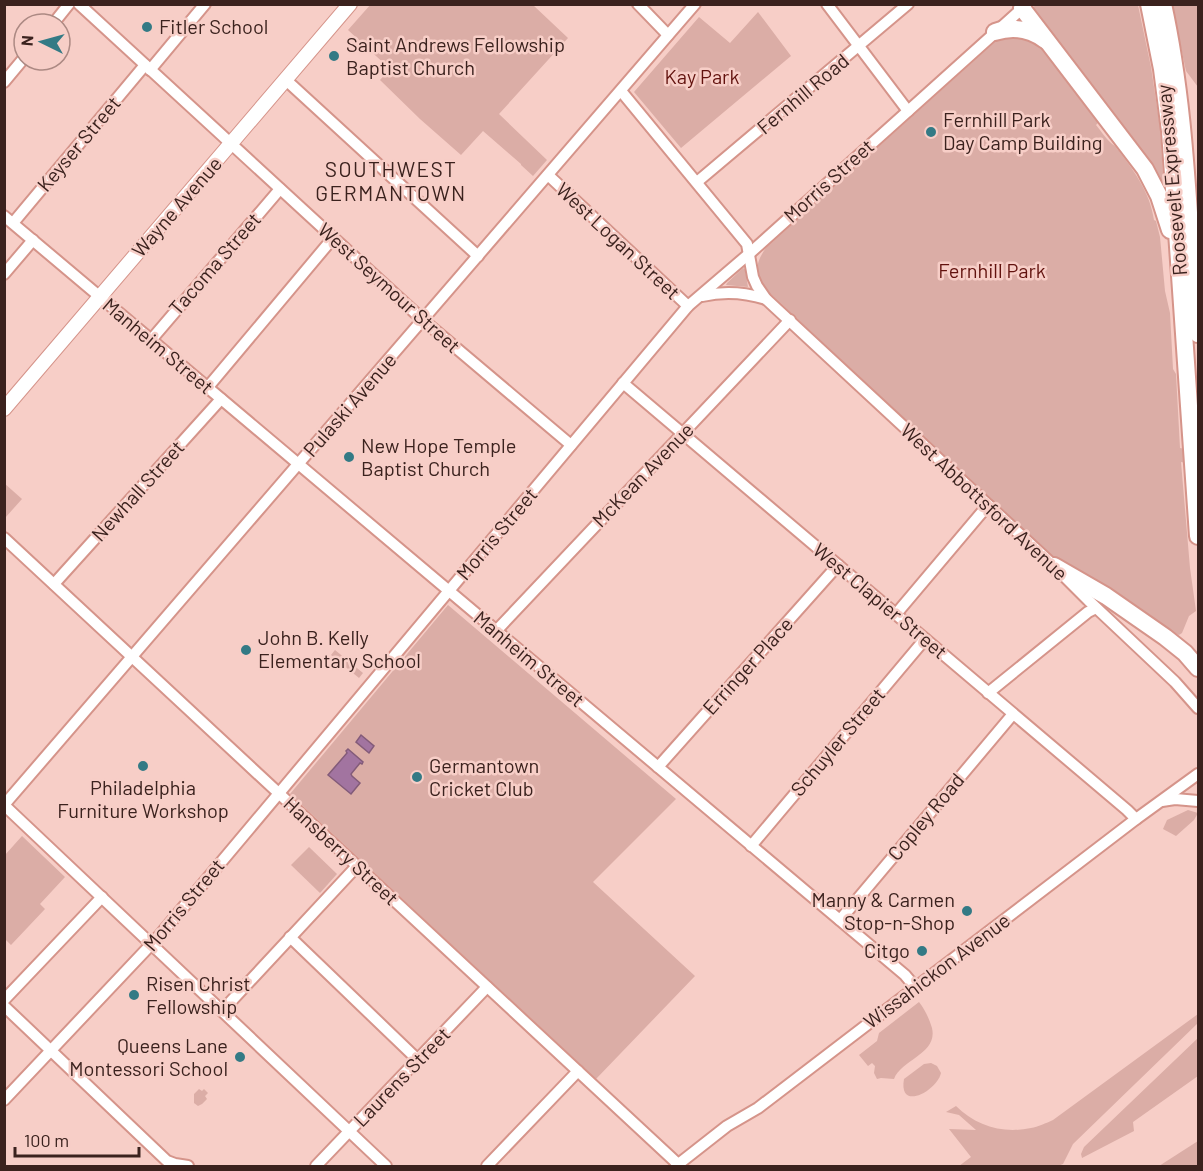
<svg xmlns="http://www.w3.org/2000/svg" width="1203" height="1171" font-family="Barlow,sans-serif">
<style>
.green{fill:#dbada6}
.water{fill:#a274a0;stroke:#835b79;stroke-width:1.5}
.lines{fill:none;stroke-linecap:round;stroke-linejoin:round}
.minor-casing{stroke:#d5948a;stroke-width:14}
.major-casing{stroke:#d5948a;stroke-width:16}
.highway-casing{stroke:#d5948a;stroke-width:20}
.minor{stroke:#fff;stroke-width:10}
.major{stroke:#fff;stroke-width:14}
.highway{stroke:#fff;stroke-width:16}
.poi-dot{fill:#337a85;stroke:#f7cec7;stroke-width:2}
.labels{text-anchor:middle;stroke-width:5;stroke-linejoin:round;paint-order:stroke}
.poi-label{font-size:20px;fill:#3b221e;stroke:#f7cec7;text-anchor:start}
.park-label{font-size:20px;fill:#62120e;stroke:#f7cec7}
.street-label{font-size:20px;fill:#3b221e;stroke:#f7cec7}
.neighbourhood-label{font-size:21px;letter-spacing:1.5px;fill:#3b221e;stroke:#f7cec7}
</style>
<rect width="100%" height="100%" fill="#f7cec7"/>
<g class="green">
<path d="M371,4l162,1 35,33 -69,76 48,46 -14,16 -12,-11v-1l-38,-33 -22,24 -41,-36 -40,-39 10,-11 -42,-39z"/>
<path d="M1036,5h102l13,62 9,60 4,61 -132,-180z"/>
<path d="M1172,5h26v82l-12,-16z"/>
<path d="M758,12l33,44 -110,92 -47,-56 65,-75 31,26z"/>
<path d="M1012,33l28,10 60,78 -4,4c6,7 11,16 19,21 17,22 35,45 39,74l2,1 4,16 5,54 5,22 3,56 3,5 4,74 18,4v13l-17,-3 9,106 6,43 -7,5 -7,17 -3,2 -11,-5 -75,-47 -45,-30 -277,-259c-15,-16 -19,-27 -5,-46l233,-210z"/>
<path d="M743,268l2,1 3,18 -22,-2 1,-2z"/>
<path d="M4,483l18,16 -17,19h-1z"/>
<path d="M448,605l228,194 -83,83 102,94 -99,103 -306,-285z"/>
<path d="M335,650l28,23 -4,5 -28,-23z"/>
<path d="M1188,810l10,3 -4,7 -18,16 -13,-7 4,-9z"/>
<path d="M22,836l43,41 -25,27 5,5 -34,36 -6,-6v-84z"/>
<path d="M309,847l28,27 -17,19 -29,-28z"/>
<path d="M919,1002c6,8 10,16 13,26 6,26 -30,31 -38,51l-13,-1 -4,1 -3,-6 1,-7 -3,-3 -4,3 -9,-11 18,-14 2,-8z"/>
<path d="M1198,1014v9l-125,121 -10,20 -5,2h-99l12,-9 -22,-28 27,1 -17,-15 -13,-3 10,-6c20,20 47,28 75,22 7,-1 15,-5 22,-8z"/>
<path d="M1198,1038v38l-65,46 1,9 -52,27 -1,-4 3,-7z"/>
<path d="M931,1063l6,3 4,7c-4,18 -43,39 -37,6l20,-15z"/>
<path d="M199,1089l3,2 2,-2 4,4 -3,3 2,3 -5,5 -4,2 -4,-3v-9z"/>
<path d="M1198,1141v25h-39z"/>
</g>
<g class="water">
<path d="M361,735l13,11 -5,7 -13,-11z"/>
<path d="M348,749l15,13 -1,2 -2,-1 -9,11 1,2 8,7 -9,11 -23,-19 19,-22 -1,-2z"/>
</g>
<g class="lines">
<g class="minor-casing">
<g id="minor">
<path d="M79,4l344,316 148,125"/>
<path d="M638,4l30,31"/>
<path d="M827,4l81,107"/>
<path d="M53,24l16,-20"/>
<path d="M150,70l55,-66"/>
<path d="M286,80l192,176"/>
<path d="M4,82l20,-24"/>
<path d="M621,91l126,153 6,33 4,9 9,13 288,267 34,34 87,82 23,26"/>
<path d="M548,175l140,131"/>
<path d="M697,182l211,-178"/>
<path d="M4,216l869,732 32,27 10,12"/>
<path d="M13,223l132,-158"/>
<path d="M4,274l29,-34"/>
<path d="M702,296c22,-5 42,-4 64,3"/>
<path d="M151,340l129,-151"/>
<path d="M623,383l504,427 9,9"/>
<path d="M208,387l125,-149"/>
<path d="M4,538l675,627"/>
<path d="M54,584l167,-185"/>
<path d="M896,614l92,-109"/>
<path d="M496,631l294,-311"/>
<path d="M988,693l100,-81 8,-4"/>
<path d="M658,767l180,-202"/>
<path d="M1162,801l13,-2 23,2"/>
<path d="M4,805l691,-801"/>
<path d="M4,805l382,361"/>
<path d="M751,846l174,-207"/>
<path d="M840,920l173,-206"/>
<path d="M290,937l128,123"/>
<path d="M4,1000l98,-103"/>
<path d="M4,1006l163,155 8,3 13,2"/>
<path d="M222,1011l135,-145"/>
<path d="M4,1100l156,-165 528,-629 62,-53 276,-248"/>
<path d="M316,1166l171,-179"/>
<path d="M487,1166l91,-95"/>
<path d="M676,1166l51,-40 31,-18 378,-289 62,-45"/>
</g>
</g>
<g class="major-casing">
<path id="major" d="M4,409l346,-405"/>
</g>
<g class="highway-casing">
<g id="highway">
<path d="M1149,4l13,65 8,62 28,405"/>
<path d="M1163,4c24,109 25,220 35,330"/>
<path d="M1022,8l123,161 14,27 11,34"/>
<path d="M995,32c18,-6 35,-3 50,8"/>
<path d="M1054,566l52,30 59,41 20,16 13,15"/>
</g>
</g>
<use href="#minor" class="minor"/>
<use href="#major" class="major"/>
<use href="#highway" class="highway"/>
</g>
<g class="poi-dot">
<circle cx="147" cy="27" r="6"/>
<circle cx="334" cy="56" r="6"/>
<circle cx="931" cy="132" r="6"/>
<circle cx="349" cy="457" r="6"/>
<circle cx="246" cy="650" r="6"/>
<circle cx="143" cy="766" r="6"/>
<circle cx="417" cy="777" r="6"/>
<circle cx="967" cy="911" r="6"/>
<circle cx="922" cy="951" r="6"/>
<circle cx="134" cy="995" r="6"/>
<circle cx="240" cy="1057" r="6"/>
</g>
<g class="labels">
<g class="poi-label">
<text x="159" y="34">Fitler School</text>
<text x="346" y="52">Saint Andrews Fellowship<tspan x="346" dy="23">Baptist Church</tspan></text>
<text x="943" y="127">Fernhill Park<tspan x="943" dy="23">Day Camp Building</tspan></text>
<text x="361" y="453">New Hope Temple<tspan x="361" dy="23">Baptist Church</tspan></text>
<text x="258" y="645">John B. Kelly<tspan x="258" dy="23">Elementary School</tspan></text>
<text x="429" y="773">Germantown<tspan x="429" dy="23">Cricket Club</tspan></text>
<text x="143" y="795" text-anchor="middle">Philadelphia<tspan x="143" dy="23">Furniture Workshop</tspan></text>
<text x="955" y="907" text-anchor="end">Manny &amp; Carmen<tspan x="955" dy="23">Stop-n-Shop</tspan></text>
<text x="910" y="958" text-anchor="end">Citgo</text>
<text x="146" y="991">Risen Christ<tspan x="146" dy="23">Fellowship</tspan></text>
<text x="228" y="1053" text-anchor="end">Queens Lane<tspan x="228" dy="23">Montessori School</tspan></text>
</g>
<g class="park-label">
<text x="702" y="84">Kay Park</text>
<text x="992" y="278">Fernhill Park</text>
</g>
<g class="street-label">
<text transform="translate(803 94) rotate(-40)" y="7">Fernhill Road</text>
<text transform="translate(79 144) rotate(-50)" y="7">Keyser Street</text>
<text transform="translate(1172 180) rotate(-95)" y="7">Roosevelt Expressway</text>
<text transform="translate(829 181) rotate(-42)" y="7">Morris Street</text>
<text transform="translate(177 207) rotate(-49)" y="7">Wayne Avenue</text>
<text transform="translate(618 241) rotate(43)" y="7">West Logan Street</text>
<text transform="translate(215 264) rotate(-49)" y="7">Tacoma Street</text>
<text transform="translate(389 288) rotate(42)" y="7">West Seymour Street</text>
<text transform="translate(158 346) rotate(40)" y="7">Manheim Street</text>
<text transform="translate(350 405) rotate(-49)" y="7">Pulaski Avenue</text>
<text transform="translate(643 475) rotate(-46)" y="7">McKean Avenue</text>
<text transform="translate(138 491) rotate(-48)" y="7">Newhall Street</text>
<text transform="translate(984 502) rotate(43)" y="7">West Abbottsford Avenue</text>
<text transform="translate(497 534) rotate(-50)" y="7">Morris Street</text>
<text transform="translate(880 601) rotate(40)" y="7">West Clapier Street</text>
<text transform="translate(529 659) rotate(40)" y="7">Manheim Street</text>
<text transform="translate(748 666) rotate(-48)" y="7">Erringer Place</text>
<text transform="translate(838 742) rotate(-50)" y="7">Schuyler Street</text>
<text transform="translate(926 817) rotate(-50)" y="7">Copley Road</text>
<text transform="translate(341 851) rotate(43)" y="7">Hansberry Street</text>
<text transform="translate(184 905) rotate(-50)" y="7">Morris Street</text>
<text transform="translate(937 971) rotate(-37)" y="7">Wissahickon Avenue</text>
<text transform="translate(402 1077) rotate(-46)" y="7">Laurens Street</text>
</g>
<g class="neighbourhood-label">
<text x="391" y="177">SOUTHWEST<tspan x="391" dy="24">GERMANTOWN</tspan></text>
</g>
</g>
<rect width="1203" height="1171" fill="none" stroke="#3b221e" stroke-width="12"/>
<g transform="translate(42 42) rotate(275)"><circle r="28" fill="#f7cec7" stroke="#ac8983" stroke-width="1.5"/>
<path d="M0-4.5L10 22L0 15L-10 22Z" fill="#337a85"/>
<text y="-9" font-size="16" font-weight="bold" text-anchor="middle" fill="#3b221e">N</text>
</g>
<path d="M15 1147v9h124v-9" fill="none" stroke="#3b221e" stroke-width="3"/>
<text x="24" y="1147" font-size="18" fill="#3b221e" stroke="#f7cec7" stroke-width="4.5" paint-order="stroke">100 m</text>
</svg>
